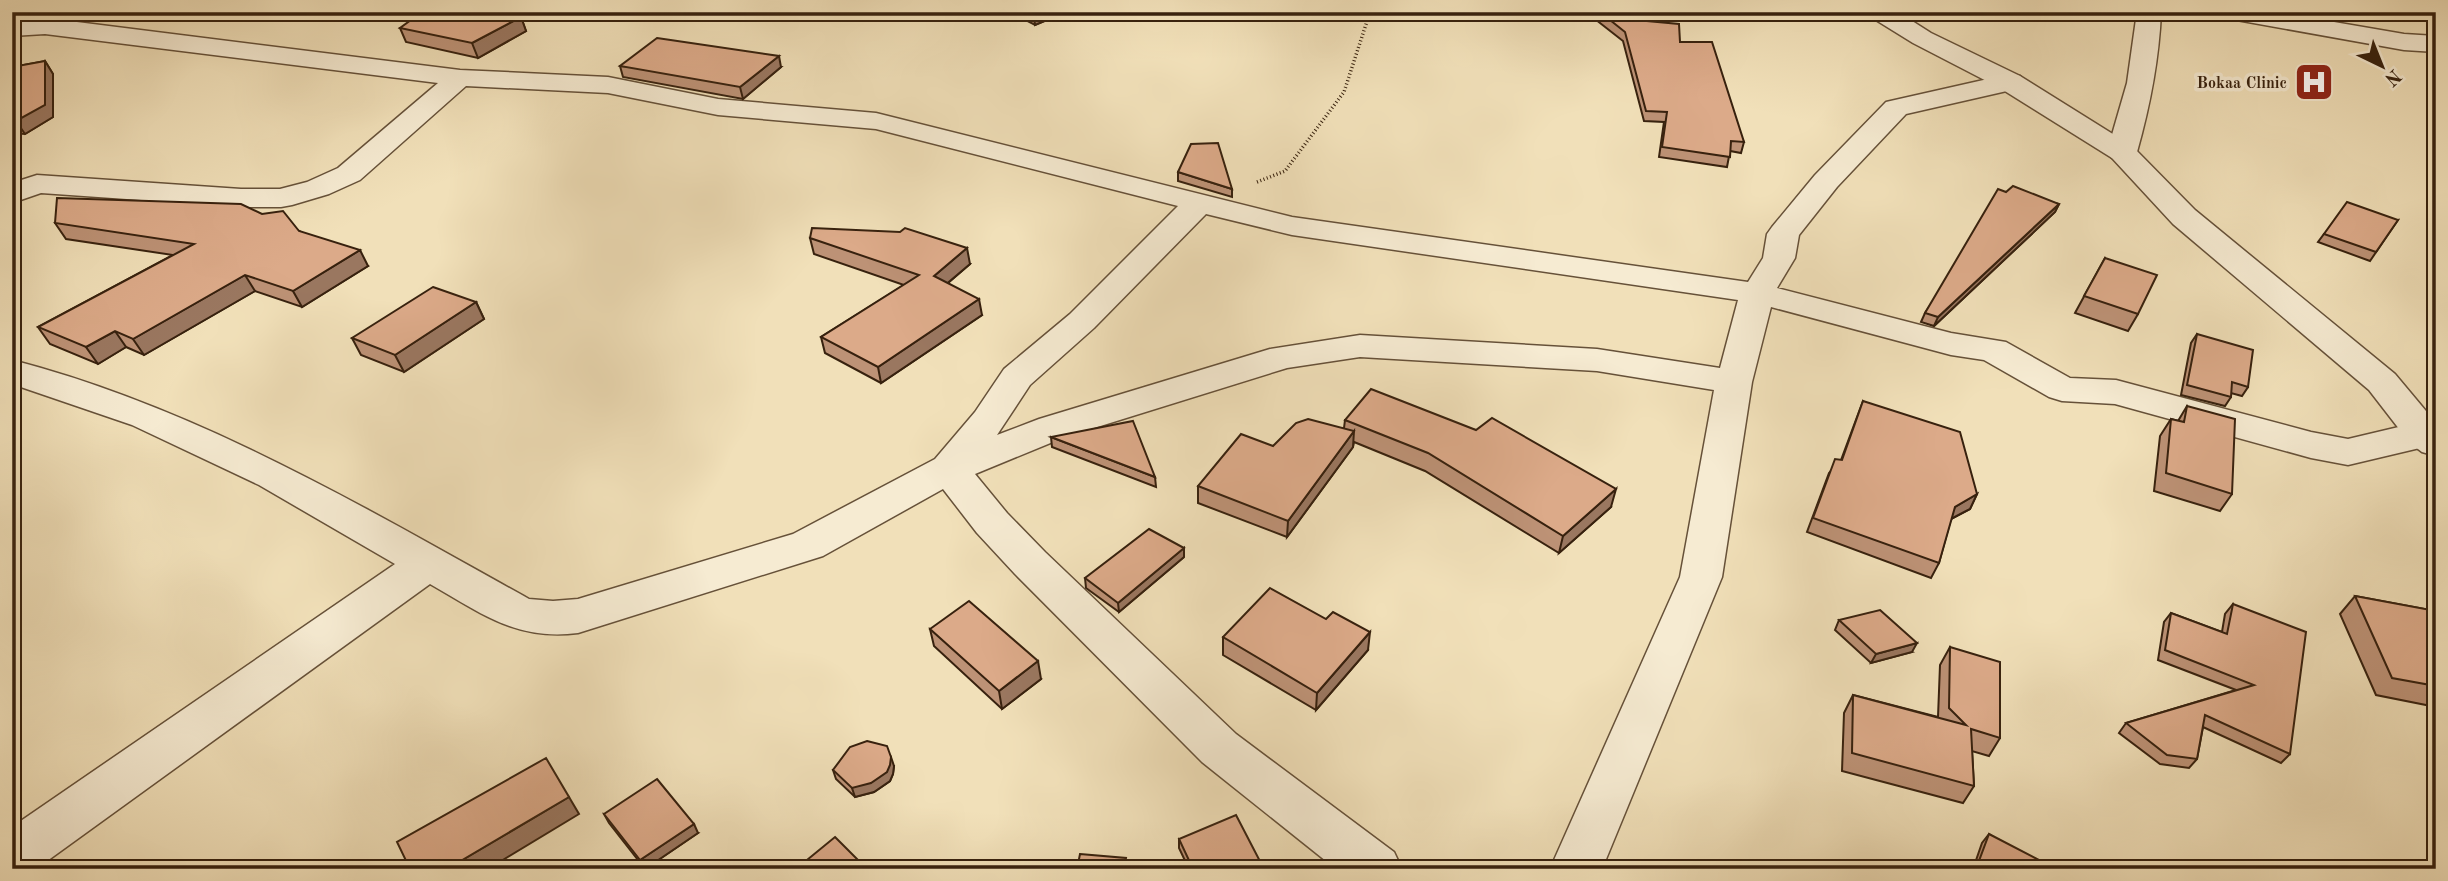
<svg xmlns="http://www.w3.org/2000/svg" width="2448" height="881" font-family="'Old Standard TT',serif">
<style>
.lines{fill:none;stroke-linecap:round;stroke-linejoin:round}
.minor-casing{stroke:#665139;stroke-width:3}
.tertiary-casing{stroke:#665139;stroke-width:3}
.path{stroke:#37210e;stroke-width:3.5;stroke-dasharray:1 2.5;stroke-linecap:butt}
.minor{fill:#f6ebd2;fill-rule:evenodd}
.tertiary{fill:#f6ebd2;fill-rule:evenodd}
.wall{fill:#bd9276;stroke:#37210e;stroke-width:2}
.shaded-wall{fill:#9a7760;stroke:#37210e;stroke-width:2}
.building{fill:#dcaa89;stroke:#37210e;stroke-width:2}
.labels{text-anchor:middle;stroke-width:7;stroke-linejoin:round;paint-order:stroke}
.far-poi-label{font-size:16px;font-weight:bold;fill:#37210e;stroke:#f6ebd2;text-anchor:end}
</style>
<rect width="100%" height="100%" fill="#f1e0b9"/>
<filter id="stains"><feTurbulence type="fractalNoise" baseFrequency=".00286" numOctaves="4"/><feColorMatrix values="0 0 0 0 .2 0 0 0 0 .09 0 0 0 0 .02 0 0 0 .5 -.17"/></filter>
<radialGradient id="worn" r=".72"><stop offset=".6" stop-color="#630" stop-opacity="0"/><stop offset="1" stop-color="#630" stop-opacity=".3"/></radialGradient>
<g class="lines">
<g class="minor-casing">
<g id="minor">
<path d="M2137,12h24c-2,48 -11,94 -24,140l-5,6 -10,3 -10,-3 -5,-6 20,-69z"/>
<path d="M2219,12h57l128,22 32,2v16l-32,-2 -173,-31 -9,-2z"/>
<path d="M2422,12h14v11l-9,-2z"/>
<path d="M45,18l415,52 148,7 110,22 158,14 416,104 456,65 15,-24 4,-24 5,-7 43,-52 71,-73 124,-28 10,2 3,6 -3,6 -114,26 -69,73 -38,48 -4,23 -18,30 174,45 55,9 64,36 46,2 195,52 37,7 76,-18 12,1v26l-12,-1 -76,18 -37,-7 -196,-54 -53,-3 -13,-4 -65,-37 -33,-5 -180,-48 -19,75 -30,195 -120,292h-52l130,-292 34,-187 -117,-19 -237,-14 -73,11 -222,69 -90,37 32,39 38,39 191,182 158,118 8,17h-66l-134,-107 -187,-188 -38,-41 -34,-44 -120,67 -245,77c-62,8 -97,-20 -148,-49l-394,285h-24v-42l383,-263 -136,-79 -127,-60 -120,-41v-24c186,48 351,147 517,239l24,2 25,-2 215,-65 142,-75 40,-47 29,-43 66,-55 108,-108 -302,-77 -158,-14 -110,-22 -142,-7 -106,94 -31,14 -37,11 -11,2h-40l-200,-14 -29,10v-20l25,-8 204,14h39l27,-7 31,-14 100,-85 -393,-49 -33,2v-16zM1206,214l86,21 446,65 -18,68 -123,-19 -237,-14 -90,14 -231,70 -42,16 33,-50 64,-57z"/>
</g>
</g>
<g class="tertiary-casing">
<path id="tertiary" d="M1868,12h30l33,21 89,43 112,70 63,64 200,164 41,49v33l-14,-4 -12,-9 -41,-53 -196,-166 -61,-66 -112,-70 -87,-45 -42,-26z"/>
</g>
<path class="path" d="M1257,182l28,-11 59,-79 26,-80"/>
<use href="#minor" class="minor"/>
<use href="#tertiary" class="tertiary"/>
</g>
<g class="wall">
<path d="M1010,12h56l-31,13z"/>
<path d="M1586,12h54l7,9 33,21 64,100 -3,11 -11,-2 -3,16 -68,-10 5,-35 -20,-1 -21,-80z"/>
<path d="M521,17l5,14 -48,27 -72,-16 -6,-14z"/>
<path d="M45,61l8,13v43l-28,17 -13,-1v-66z"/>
<path d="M620,66l161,1 -38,32 -120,-22z"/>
<path d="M2436,95v57l-8,-45z"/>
<path d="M1178,172l54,17v8l-54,-16z"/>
<path d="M2006,192l53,12 -4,8 -121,114 -13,-4 4,-9z"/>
<path d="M262,214l37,17 69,35 -66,41 -47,-16 -111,64 -18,-8 -28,17 -48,-20 -12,-17 135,-72 -107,-16 -11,-16z"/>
<path d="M2398,220l-28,41 -52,-19 6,-8z"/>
<path d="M810,238l160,26 -22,19 34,32 -101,68 -56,-30 -4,-16 83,-52 -90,-31z"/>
<path d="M2105,258l33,56 -10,17 -53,-18z"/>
<path d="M476,302l8,17 -80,53 -43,-17 -9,-17z"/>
<path d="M2197,334l51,53 -6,9 -11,-3v4l-6,9 -44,-11 10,-52z"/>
<path d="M1863,401l114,93 -7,15 -19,10 -12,44 -8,15 -124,-46 22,-59 12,-13z"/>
<path d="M2187,406l45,88 -12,17 -66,-20 6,-55 11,-17 7,2z"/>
<path d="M1345,420l131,10 135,77 -52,46 -134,-82 -71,-29 -1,5 -66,90 -89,-34v-17l75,-40 71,-18z"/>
<path d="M1051,437l104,40 1,10 -104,-40z"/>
<path d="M1184,557l-65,55 -33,-24 -1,-10z"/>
<path d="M2355,596l81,15v96l-60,-12 -36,-81z"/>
<path d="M2233,604l57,150 -9,9 -78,-36 -6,32 -8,9 -29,-4 -41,-31 7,-10 110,-33 -78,-30 6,-38 7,-9 51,19 3,-18z"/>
<path d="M1326,619l42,31 -52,60 -93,-55v-18z"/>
<path d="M1839,620l73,32 -41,11 -36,-33z"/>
<path d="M930,629l111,50 -39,30 -68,-63z"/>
<path d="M1950,647l50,91 -11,18 -17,-5 2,35 -11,17 -121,-32 2,-58 9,-18 85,22 2,-52z"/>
<path d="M894,766l-1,8 -3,7 -16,11 -19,5 -19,-18 -3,-9z"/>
<path d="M604,814l94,19 -53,36 -36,-46z"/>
<path d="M1989,834l52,35h-68l9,-26z"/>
<path d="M1179,839l85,30h-75l-10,-21z"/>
</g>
<g class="shaded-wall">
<path d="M1046,12h20l-31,13 -1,-8z"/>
<path d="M521,17l5,14 -48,27 -6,-15z"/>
<path d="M779,56l2,11 -38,32 -3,-12z"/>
<path d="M45,61l8,13v43l-28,17 -9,-13z"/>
<path d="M2059,204l-4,8 -121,114 4,-9z"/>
<path d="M967,248l3,16 -33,28 -3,-16z"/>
<path d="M360,250l8,16 -66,41 -9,-16z"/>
<path d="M245,275l10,16 -111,64 -11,-16z"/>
<path d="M979,299l3,16 -101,68 -3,-16z"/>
<path d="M476,302l8,17 -80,53 -9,-17z"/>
<path d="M115,331l11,16 -28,17 -12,-17z"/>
<path d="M1354,431l-1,16 -66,90 1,-16z"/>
<path d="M1616,489l-5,18 -52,46 4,-17z"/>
<path d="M1977,494l-7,15 -23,12 8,-14z"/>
<path d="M1184,548v9l-65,55 -1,-9z"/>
<path d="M1370,632l-2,18 -52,60 1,-17z"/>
<path d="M1917,643l-5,9 -41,11 5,-9z"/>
<path d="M1038,661l3,18 -39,30 -3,-18z"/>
<path d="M891,757l3,9 -1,8 -3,7 -16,11 -19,5 -3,-9z"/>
<path d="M569,797l10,17 -91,55h-41z"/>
<path d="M694,824l4,9 -53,36 -5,-9z"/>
</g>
<g class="building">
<path d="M422,12h75l24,5 -49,26 -72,-15z"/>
<path d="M1025,12h21l-12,5z"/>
<path d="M1600,12h40l7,9 32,3 1,18h32l32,100 -13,-1 -1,16 -68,-10 5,-35 -21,-1 -21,-79z"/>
<path d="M657,38l122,18 -39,31 -120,-21z"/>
<path d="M45,61v44l-29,16h-4v-54z"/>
<path d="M1218,143l14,46 -54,-17 13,-28z"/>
<path d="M2013,186l46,18 -121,113 -13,-4 73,-124 8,3z"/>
<path d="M57,198l184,6 21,10 21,-3 16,20 61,19 -67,41 -48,-16 -112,64 -18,-8 -29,16 -48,-20 156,-83 -139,-21z"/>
<path d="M2347,202l51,18 -22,32 -52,-18z"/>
<path d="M812,228l88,4 5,-4 62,20 -33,28 45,23 -101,68 -57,-30 98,-62 -109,-37z"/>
<path d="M2105,258l52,17 -19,39 -54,-18z"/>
<path d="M433,287l43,15 -81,53 -43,-17z"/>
<path d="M2197,334l56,16 -5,37 -16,-5 -1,15 -44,-12z"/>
<path d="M1371,389l105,41 16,-12 124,71 -53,47 -135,-83 -83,-33z"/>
<path d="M1863,401l97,31 17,62 -22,13 -16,56 -126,-45 22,-59 7,1z"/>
<path d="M2187,406l48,13 -3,75 -66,-21 5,-54 13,3z"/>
<path d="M1308,419l46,12 -66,90 -90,-35 43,-52 32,12 23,-23z"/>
<path d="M1133,421l22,56 -104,-40z"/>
<path d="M1149,529l35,19 -66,55 -33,-25z"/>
<path d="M1270,588l56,31 7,-7 37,20 -53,61 -94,-56z"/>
<path d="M2355,596l81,15v75l-44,-8z"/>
<path d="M969,601l69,60 -39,30 -69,-62z"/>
<path d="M2233,604l73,28 -16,122 -85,-39 -8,44 -30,-4 -41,-32 128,-38 -89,-35 6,-37 56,21z"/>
<path d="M1880,610l37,33 -41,11 -37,-34z"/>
<path d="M1950,647l50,15v76l-29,-9 3,57 -122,-33 1,-58 113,30 -17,-17z"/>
<path d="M867,741l20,5 4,11 -1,8 -3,7 -16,11 -19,5 -19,-18 17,-23z"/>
<path d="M546,758l23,39 -122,72h-37l-13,-27z"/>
<path d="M657,779l37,45 -54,36 -36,-46z"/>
<path d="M1236,815l28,54h-71l-14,-30z"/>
<path d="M1989,834l54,28 -2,7h-65z"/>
<path d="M835,837l32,32h-71z"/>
<path d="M1080,854l46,4 -2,11h-47z"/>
</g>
<defs>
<g id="hospital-square" transform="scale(2.0125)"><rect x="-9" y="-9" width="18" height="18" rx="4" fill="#8f2418" stroke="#f6ebd2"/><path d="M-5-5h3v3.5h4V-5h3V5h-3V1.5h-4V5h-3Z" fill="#fff"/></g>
</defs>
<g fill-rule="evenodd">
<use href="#hospital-square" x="2314" y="82"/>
</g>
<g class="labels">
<g class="far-poi-label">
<text x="2287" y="88">Bokaa Clinic</text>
</g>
</g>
<rect width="2448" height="881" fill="none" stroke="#f1e0b9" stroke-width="42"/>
<rect x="14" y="14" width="2420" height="853" fill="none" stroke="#37210e" stroke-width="3.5"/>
<rect x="21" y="21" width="2406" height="839" fill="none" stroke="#37210e" stroke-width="2"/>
<g transform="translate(2382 66) rotate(137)" stroke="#f6ebd2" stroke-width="5" paint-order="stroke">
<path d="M0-5L12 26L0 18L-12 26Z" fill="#37210e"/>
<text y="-10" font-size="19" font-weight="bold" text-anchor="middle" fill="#37210e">N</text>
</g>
<rect width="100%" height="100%" filter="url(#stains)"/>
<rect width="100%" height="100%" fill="url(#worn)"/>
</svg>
